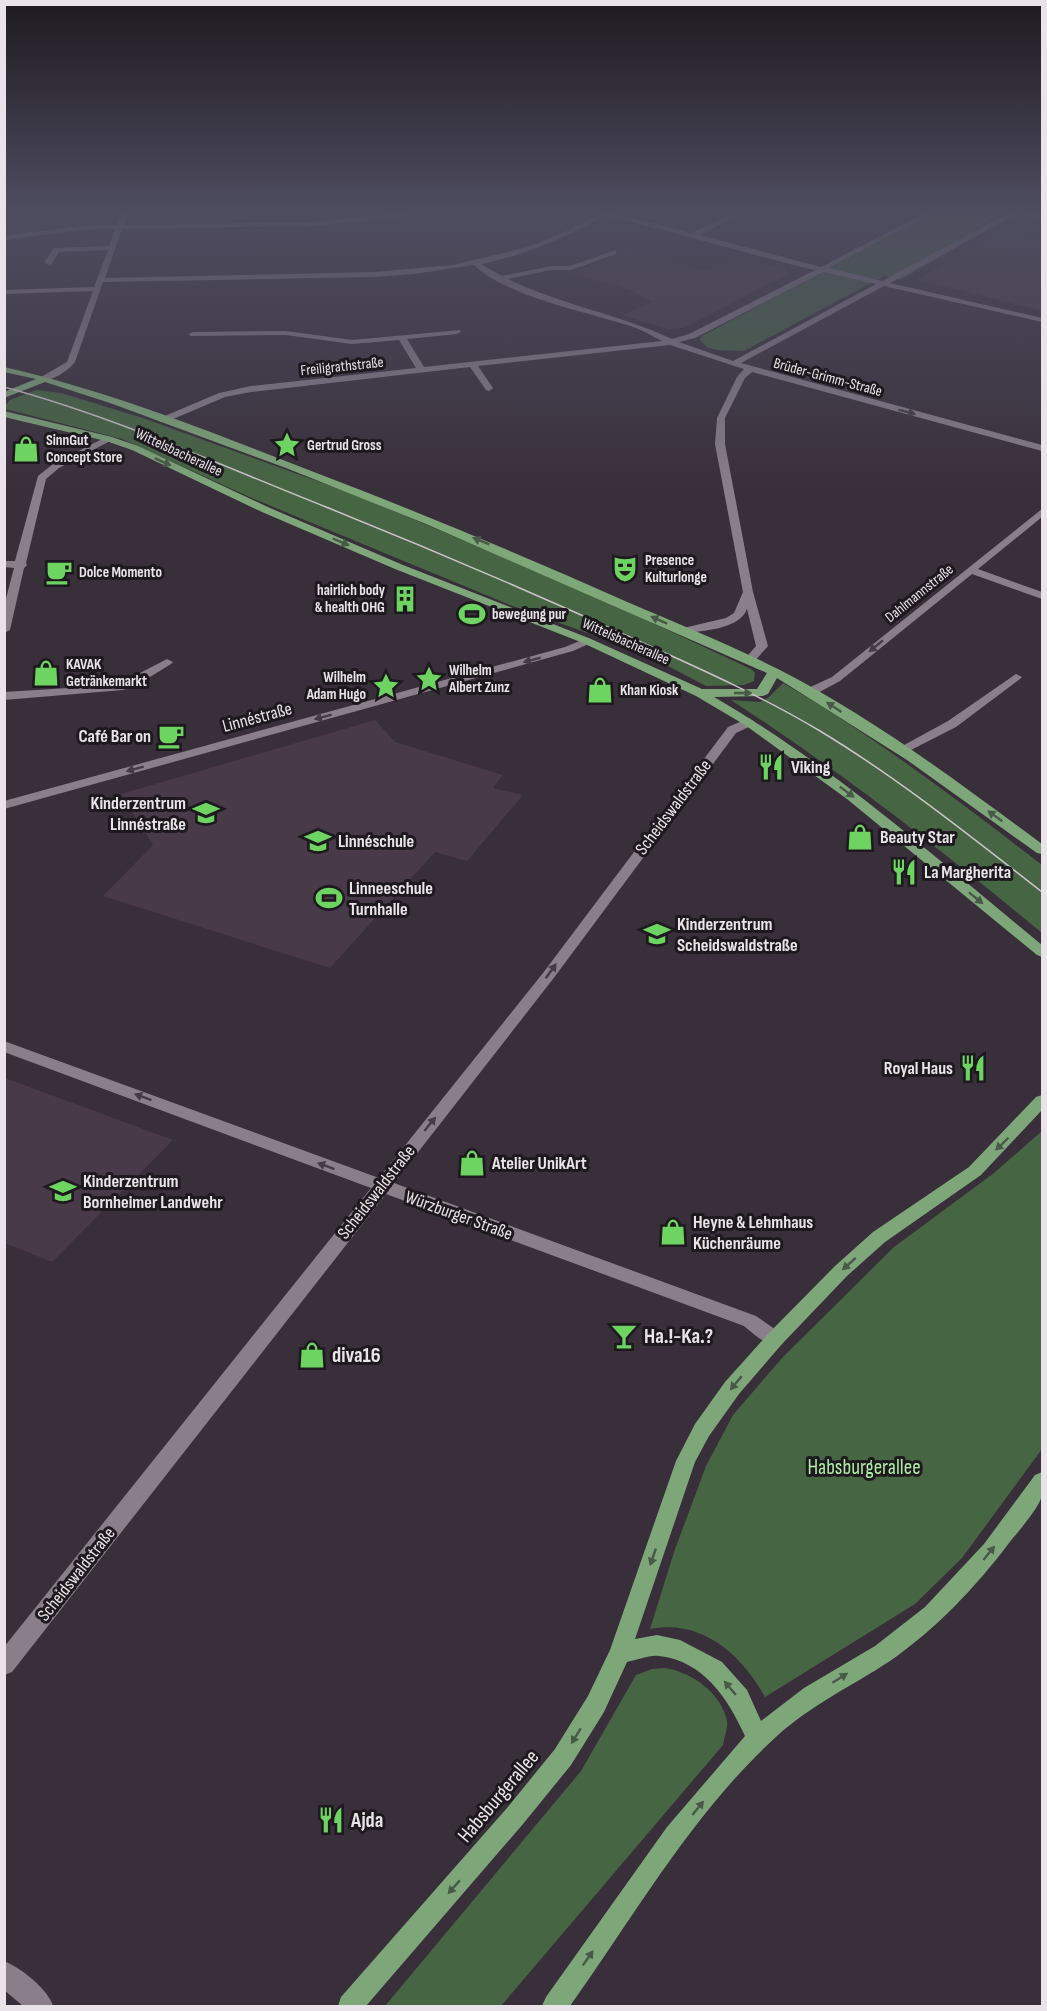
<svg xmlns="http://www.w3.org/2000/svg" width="1047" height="2011" font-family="'Sofia Sans Condensed',sans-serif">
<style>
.built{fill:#483a49}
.green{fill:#466542}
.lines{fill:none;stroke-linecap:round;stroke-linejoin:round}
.minor{fill:#897e8a;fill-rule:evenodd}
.major{fill:#7ea779;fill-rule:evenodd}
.tram{stroke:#cbc4cb;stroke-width:1.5}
.oneway{fill:#433c44}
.oneway2{fill:#495947}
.labels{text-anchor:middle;stroke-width:6;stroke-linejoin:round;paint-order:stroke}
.far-street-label{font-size:15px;fill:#eae4ea;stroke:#1d191e}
.far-poi-label{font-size:15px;font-weight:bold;fill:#eae4ea;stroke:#1d191e;text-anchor:start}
.street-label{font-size:18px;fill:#eae4ea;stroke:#1d191e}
.poi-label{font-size:18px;font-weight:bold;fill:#eae4ea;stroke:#1d191e;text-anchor:start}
.near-poi-label{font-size:21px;font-weight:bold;fill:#eae4ea;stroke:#1d191e;text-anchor:start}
.near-park-label{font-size:21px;fill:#afefa7;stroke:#1d191e}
.near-street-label{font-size:21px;fill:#eae4ea;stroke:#1d191e}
</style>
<rect width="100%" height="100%" fill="#392f3a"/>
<g class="built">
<path d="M1001,232l41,9v70l-123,-31v-2z"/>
<path d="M627,251l57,16 22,3 32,-13 47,12 4,5 -106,54 -14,1 -47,-14 30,-13 -22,-12 -59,-17z"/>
<path d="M375,720l20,22 108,33 -10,13 30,7 -56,66 -32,-9 -105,116 -227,-72 50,-51 -32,-51z"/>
<path d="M5,1078l168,62 -121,122 -47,-19z"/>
</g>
<g class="green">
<path d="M941,209h68l-35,21 10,2 -84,48 -16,-4 -140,75 -27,-1 -10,-3 -7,-7 2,-4z"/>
<path d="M36,390l25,3 82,25 210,76 231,97 167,78 4,4 -1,8 -10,4 -38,1 -61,-32 -135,-49 -256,-106 -132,-60 -116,-30 -1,-3 5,-6z"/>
<path d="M783,683c91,53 176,118 259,182v68c-100,-83 -202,-162 -311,-233l29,2 9,-5z"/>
<path d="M1042,1131v318l-80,109 -47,46 -150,93c-24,-43 -63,-78 -115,-68l24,-77 32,-86 27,-51 50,-58 111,-110 100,-74z"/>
<path d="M665,1668c26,4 56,24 62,53 1,7 -3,17 -4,24l-222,261h-116l196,-235 55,-96 16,-6z"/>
</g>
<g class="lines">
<g class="minor">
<path d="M123,209h6l-5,16 187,-3 125,-13 -43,9 -82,8 -189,3 -17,49 269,-6 79,-7 75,-18 37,-15 34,-18 -5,-3 2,-2 95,24 52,-24h9l-53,26 122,32 111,-58h9l-112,59 53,13 134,-72h8l-2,2 20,4v4l-25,-5 -127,69 152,35v4l-158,-36 -143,77 301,82v6l-290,-79 -7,6 -20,40v26l28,148 15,54 -15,17h-8l-2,-2 13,-15 -9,-37c-8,21 -44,21 -64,25l-6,-3 2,-2 47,-11 8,-5 9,-21 -28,-148 2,-26 20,-41 7,-8 -74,-24 -192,21 15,22 -4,3 -3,-1 -16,-23 -219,25 -26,5 -59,25h-6v-4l59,-25 32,-7 165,-18 -17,-28 -47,4 -66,-9 -96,1 -1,-2 4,-2 93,-1 66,9 108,-10 1,2 -4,2 -50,5 17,28 238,-26c-10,-5 -19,-11 -29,-14 -45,-15 -126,-30 -159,-62l-60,9 -40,3 -271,5 -28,80c-7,9 -23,19 -34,19v-4l26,-15 26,-71 -89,3v-4l90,-3 14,-37 -49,2 -8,13 -7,-2 10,-15 55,-2 6,-17 -35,1 -76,10v-4l76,-10 37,-1zM606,215l195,52 14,3 -126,64 -17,5c-53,-25 -111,-34 -164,-60l43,-9h20l45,-16v-4l-46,16h-19l-49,10 -21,-12c45,-9 85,-27 125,-49zM823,272l53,12 -143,77 -54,-19 16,-4z"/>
<path d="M106,437l8,2 -55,29 -13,11 -20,84 1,2 -3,3 -14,62 -6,3v-27l10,-38 -10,-1v-6h11l23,-85 15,-12z"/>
<path d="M1042,509v8l-64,52 64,23v7l-70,-25 -132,107 -26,14h-8v-6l26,-12z"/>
<path d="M587,638l4,1v4l-18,8 -569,158v-8l561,-154z"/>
<path d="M167,659l6,3 -2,2 -34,21 -14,5 -119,10v-8l113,-7z"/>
<path d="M1016,674l6,3 -2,2 -64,48 -51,26 -4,1 -6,-4 53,-29z"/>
<path d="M749,718l6,4 -2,3 -17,8 -183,246 -159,204 362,133 26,18 2,5 -2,5c-14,5 -28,-10 -38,-18l-358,-132 -374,478 -8,3v-28l367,-459 -367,-136v-11l375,137 164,-205 185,-246z"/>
<path d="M4,1961c17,7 44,28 49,45h-30l-19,-16z"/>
</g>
<g class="major">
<path d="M4,367c111,25 222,71 328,112 99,38 196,79 293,122 51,22 103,43 153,68 94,48 180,113 264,175v10l-5,-1 -130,-93 -130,-82 -9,16 -5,2 -49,1c119,69 222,161 328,248v12l-5,-2 -190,-156 -102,-74 -49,-29 -113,-53 -188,-74 -133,-57 -130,-62 -26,-9 -102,-24v-6l108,26 26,9 132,62 133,57 188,74 111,50h55l10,-16 -341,-149 -140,-56 -176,-65 -65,-21 -41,16v-6l32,-13 -32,-7z"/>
<path d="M1042,1095v15l-61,65 -96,67 -38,34 -65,68 -43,50 -30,42 -14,26 -60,177 22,-4 23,5 42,22 25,28 14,31 43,-33 71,-42 50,-39 59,-63 51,-69 7,-3c0,7 2,16 0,23 -2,12 -25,38 -33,48 -34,45 -73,86 -119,118 -38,25 -79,44 -113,75 -84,76 -142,179 -207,270h-28l4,-9 121,-170 78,-91c-17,-37 -41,-75 -86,-80 -10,-1 -22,4 -32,6l-23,50 -33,53 -48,59 -157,182h-28l3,-9 166,-189 48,-59 33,-53 22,-46 66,-189 19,-37 30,-42 43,-48 67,-68 38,-34 96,-65 67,-70z"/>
</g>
<path class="tram" d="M4,387c111,30 216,78 322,120 107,43 212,88 317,136 60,27 120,54 177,88 78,47 150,105 222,161"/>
</g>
<defs><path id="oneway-solid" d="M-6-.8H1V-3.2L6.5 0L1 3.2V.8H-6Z" transform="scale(1.5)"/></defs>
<g class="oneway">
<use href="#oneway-solid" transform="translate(907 412) rotate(15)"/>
<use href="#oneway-solid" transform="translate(876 646) rotate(141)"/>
<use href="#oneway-solid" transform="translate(532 660) rotate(165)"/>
<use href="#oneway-solid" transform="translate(323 717) rotate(165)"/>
<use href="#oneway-solid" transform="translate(135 769) rotate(165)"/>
<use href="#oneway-solid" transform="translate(551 971) rotate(-54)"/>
<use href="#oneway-solid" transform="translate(143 1097) rotate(-160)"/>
<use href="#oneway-solid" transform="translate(430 1124) rotate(-51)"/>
<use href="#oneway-solid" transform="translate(326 1166) rotate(-160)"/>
</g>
<g class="oneway2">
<use href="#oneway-solid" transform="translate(163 462) rotate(25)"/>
<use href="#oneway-solid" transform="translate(481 541) rotate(-158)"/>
<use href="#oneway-solid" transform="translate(341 542) rotate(23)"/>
<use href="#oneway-solid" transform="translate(659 620) rotate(-156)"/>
<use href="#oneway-solid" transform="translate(743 693)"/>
<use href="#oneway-solid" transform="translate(834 707) rotate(-147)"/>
<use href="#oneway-solid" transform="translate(847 792) rotate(37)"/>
<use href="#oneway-solid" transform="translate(995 816) rotate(-144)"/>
<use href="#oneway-solid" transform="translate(976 898) rotate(39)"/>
<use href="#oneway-solid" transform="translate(1002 1144) rotate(136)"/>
<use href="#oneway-solid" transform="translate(849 1264) rotate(138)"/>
<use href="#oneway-solid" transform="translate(736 1383) rotate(130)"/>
<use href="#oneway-solid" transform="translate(989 1553) rotate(-51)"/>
<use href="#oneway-solid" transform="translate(653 1557) rotate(109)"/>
<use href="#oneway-solid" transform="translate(840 1678) rotate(-32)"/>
<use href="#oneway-solid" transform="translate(730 1688) rotate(-130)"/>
<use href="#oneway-solid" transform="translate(576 1736) rotate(122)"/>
<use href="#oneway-solid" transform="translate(698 1808) rotate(-51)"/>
<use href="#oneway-solid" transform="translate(454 1887) rotate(131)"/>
<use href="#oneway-solid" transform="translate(588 1958) rotate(-55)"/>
</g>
<linearGradient id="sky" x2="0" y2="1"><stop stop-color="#1f1a20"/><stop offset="0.43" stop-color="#4e4d60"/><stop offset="1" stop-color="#4e4d60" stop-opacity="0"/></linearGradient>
<rect width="1047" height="491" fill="url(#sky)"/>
<defs>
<g id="sight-bare" transform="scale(2.07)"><path d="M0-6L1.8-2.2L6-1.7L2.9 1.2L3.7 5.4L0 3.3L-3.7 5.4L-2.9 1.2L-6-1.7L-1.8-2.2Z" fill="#6dd361" stroke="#1d191e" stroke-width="2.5" paint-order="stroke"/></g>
<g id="shop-bare" transform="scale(2.07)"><path d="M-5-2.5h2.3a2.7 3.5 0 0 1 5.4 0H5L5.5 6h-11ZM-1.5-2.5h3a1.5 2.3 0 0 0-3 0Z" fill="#6dd361" stroke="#1d191e" stroke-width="2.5" paint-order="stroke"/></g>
<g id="theatre-bare" transform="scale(2.07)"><path d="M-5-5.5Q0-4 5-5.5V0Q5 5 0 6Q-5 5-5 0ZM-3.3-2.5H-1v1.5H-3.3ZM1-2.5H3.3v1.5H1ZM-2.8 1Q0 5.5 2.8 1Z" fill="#6dd361" stroke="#1d191e" stroke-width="2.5" paint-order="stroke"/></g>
<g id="cafe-bare" transform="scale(2.07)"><path d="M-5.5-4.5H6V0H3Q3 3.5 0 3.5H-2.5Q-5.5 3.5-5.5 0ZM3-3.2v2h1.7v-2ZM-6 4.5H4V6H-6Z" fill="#6dd361" stroke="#1d191e" stroke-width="2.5" paint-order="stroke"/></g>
<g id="building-bare" transform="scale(2.07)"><path d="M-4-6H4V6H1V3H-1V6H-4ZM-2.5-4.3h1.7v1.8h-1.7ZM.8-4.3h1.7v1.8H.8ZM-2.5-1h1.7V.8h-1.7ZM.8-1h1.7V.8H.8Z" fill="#6dd361" stroke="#1d191e" stroke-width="2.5" paint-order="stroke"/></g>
<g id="stadium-bare" transform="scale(2.07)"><path d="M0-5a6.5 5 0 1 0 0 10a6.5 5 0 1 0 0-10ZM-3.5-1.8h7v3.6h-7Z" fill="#6dd361" stroke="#1d191e" stroke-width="2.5" paint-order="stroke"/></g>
<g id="restaurant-bare" transform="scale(2.07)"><path d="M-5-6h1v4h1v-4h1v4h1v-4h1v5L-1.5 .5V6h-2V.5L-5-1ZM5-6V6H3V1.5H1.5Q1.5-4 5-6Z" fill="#6dd361" stroke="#1d191e" stroke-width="2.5" paint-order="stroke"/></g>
<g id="school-bare" transform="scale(2.07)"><path d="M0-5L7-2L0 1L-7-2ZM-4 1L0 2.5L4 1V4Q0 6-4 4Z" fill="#6dd361" stroke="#1d191e" stroke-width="2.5" paint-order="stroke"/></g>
<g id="bar-bare" transform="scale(2.07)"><path d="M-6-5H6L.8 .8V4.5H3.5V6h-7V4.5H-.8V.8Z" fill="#6dd361" stroke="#1d191e" stroke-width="2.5" paint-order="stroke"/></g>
</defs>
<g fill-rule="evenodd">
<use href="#sight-bare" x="287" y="445"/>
<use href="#shop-bare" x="26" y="449"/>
<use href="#theatre-bare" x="625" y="569"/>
<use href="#cafe-bare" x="59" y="572"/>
<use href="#building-bare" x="405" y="599"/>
<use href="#stadium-bare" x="472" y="614"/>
<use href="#shop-bare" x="46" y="673"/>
<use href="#sight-bare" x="429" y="679"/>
<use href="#sight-bare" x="386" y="686"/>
<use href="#shop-bare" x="600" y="690"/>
<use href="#cafe-bare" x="171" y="736"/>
<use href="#restaurant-bare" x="771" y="767"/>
<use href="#school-bare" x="206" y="813"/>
<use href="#shop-bare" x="860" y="837"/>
<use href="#school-bare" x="318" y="841"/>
<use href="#restaurant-bare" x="904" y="872"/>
<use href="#stadium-bare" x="329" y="898"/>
<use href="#school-bare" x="657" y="934"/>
<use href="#restaurant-bare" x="973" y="1068"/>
<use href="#shop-bare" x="472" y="1163"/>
<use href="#school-bare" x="63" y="1191"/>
<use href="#shop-bare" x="673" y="1232"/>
<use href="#bar-bare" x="624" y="1336"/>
<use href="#shop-bare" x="312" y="1355"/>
<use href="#restaurant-bare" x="331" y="1820"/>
</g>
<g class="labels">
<g class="far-street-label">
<text transform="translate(342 366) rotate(-6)" y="5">Freiligrathstraße</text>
<text transform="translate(828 377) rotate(15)" y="5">Brüder-Grimm-Straße</text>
<text transform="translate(179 452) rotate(25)" y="5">Wittelsbacherallee</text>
<text transform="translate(919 593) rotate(-39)" y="5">Dahlmannstraße</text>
<text transform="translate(626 641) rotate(24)" y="5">Wittelsbacherallee</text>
</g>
<g class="far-poi-label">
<text x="46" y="445">SinnGut<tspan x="46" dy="17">Concept Store</tspan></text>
<text x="307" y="450">Gertrud Gross</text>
<text x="645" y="565">Presence<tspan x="645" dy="17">Kulturlonge</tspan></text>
<text x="79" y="577">Dolce Momento</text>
<text x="385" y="595" text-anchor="end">hairlich body<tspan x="385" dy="17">&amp; health OHG</tspan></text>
<text x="492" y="619">bewegung pur</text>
<text x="66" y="669">KAVAK<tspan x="66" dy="17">Getränkemarkt</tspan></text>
<text x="449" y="675">Wilhelm<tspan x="449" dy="17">Albert Zunz</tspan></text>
<text x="366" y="682" text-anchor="end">Wilhelm<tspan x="366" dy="17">Adam Hugo</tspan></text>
<text x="620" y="695">Khan Kiosk</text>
</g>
<g class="street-label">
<text transform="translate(257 717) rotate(-15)" y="6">Linnéstraße</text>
<text transform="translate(673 807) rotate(-53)" y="6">Scheidswaldstraße</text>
<text transform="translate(376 1192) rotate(-52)" y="6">Scheidswaldstraße</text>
<text transform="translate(459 1215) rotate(20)" y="6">Würzburger Straße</text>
<text transform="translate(76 1574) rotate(-52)" y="6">Scheidswaldstraße</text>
</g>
<g class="poi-label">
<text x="151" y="742" text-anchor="end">Café Bar on</text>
<text x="791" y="773">Viking</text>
<text x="186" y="809" text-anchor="end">Kinderzentrum<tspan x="186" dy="21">Linnéstraße</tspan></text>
<text x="880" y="843">Beauty Star</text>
<text x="338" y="847">Linnéschule</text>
<text x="924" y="878">La Margherita</text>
<text x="349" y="894">Linneeschule<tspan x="349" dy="21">Turnhalle</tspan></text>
<text x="677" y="930">Kinderzentrum<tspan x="677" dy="21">Scheidswaldstraße</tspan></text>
<text x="953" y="1074" text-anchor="end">Royal Haus</text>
<text x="492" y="1169">Atelier UnikArt</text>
<text x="83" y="1187">Kinderzentrum<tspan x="83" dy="21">Bornheimer Landwehr</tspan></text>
<text x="693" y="1228">Heyne &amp; Lehmhaus<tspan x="693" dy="21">Küchenräume</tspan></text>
</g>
<g class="near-poi-label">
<text x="644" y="1343">Ha.!-Ka.?</text>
<text x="332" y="1362">diva16</text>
<text x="351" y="1827">Ajda</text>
</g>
<g class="near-park-label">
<text x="864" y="1474">Habsburgerallee</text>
</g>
<g class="near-street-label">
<text transform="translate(498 1796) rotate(-50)" y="7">Habsburgerallee</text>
</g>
</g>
<rect width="1047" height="2011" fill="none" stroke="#eae4ea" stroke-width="12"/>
</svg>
